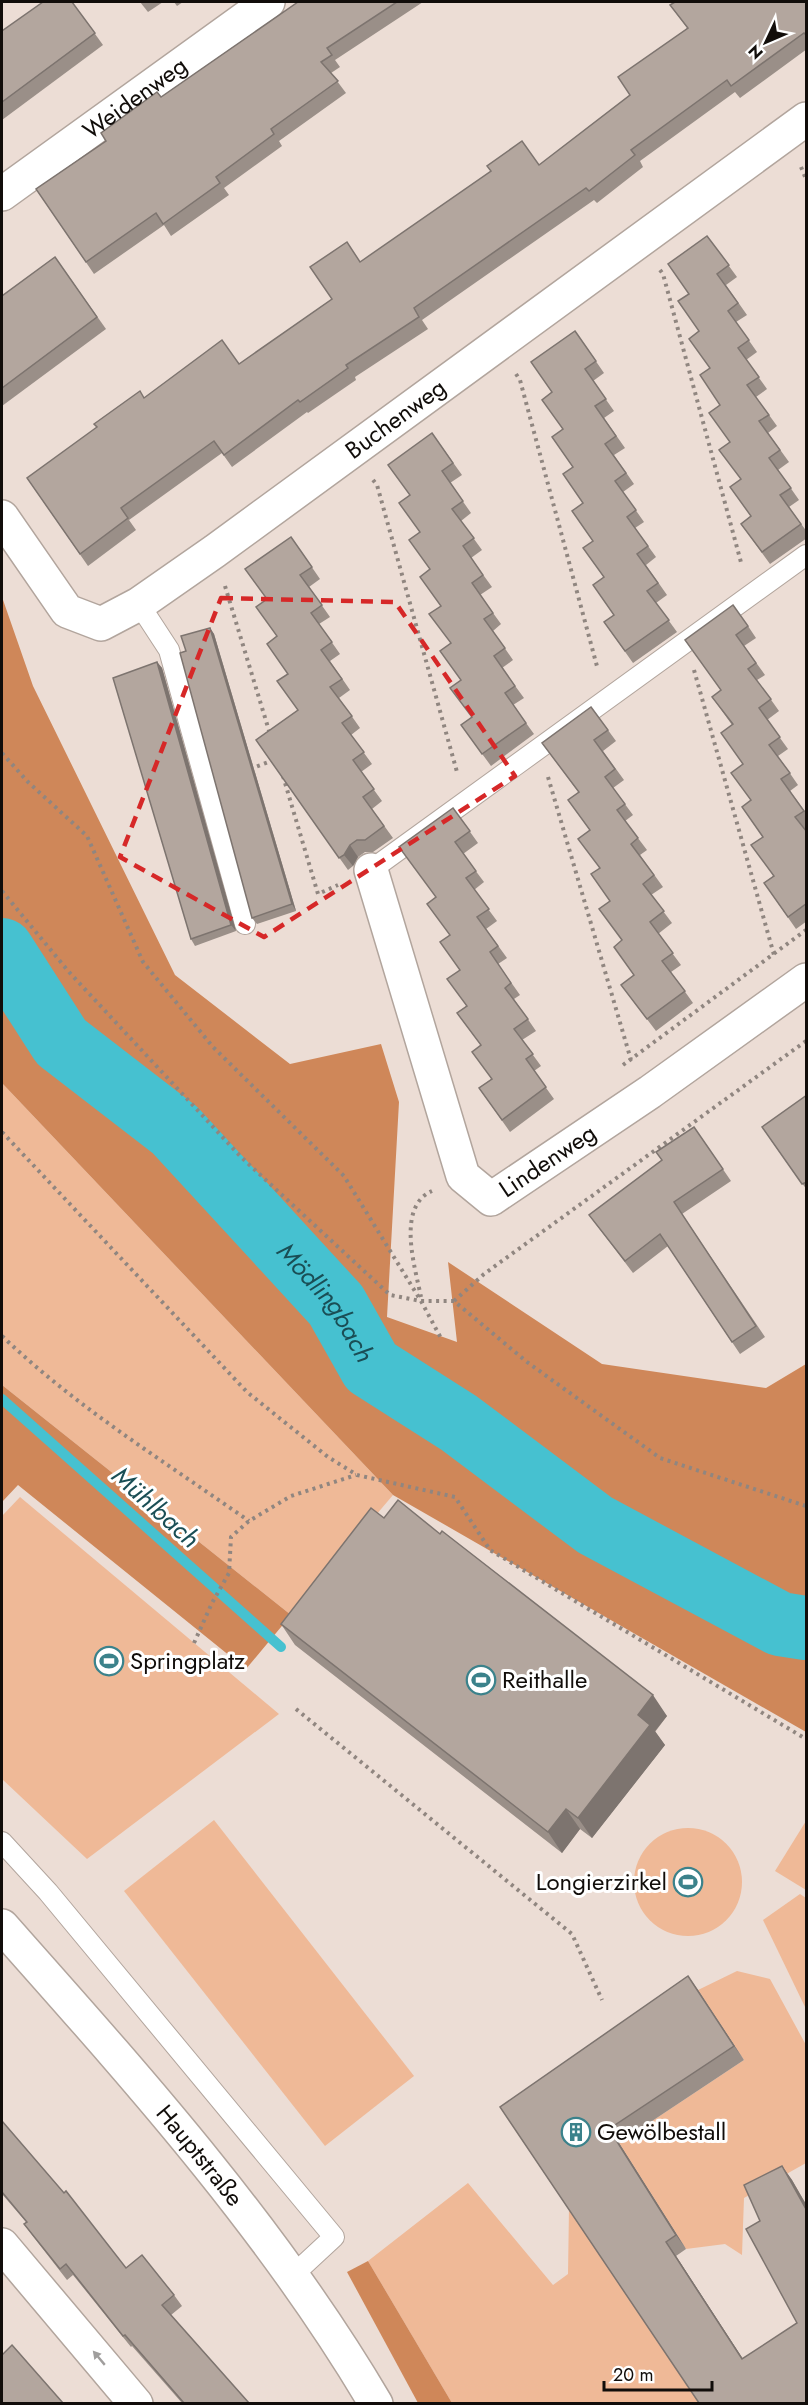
<svg xmlns="http://www.w3.org/2000/svg" width="808" height="2405" font-family="Jost,sans-serif">
<style>
.green{fill:#efb997}
.forest{fill:#cf8759}
.lines{fill:none;stroke-linecap:round;stroke-linejoin:round}
.stream{stroke:#46c1d0;stroke-width:10}
.river{stroke:#46c1d0;stroke-width:64}
.lane-casing{stroke:#b2a59d;stroke-width:22}
.street-casing{stroke:#b2a59d;stroke-width:36}
.secondary-casing{stroke:#b2a59d;stroke-width:36}
.path{stroke:#908680;stroke-width:4;stroke-dasharray:3 4.5;stroke-linecap:butt}
.lane{stroke:#fff;stroke-width:20}
.street{stroke:#fff;stroke-width:33}
.secondary{stroke:#fff;stroke-width:33}
.wall{fill:#9a8f88}
.shaded-wall{fill:#7d746f}
.building{fill:#b3a69e;stroke:#7d746f;stroke-width:1.5}
.oneway{fill:#a09e9d}
.marked{fill:none;stroke:#d62828;stroke-width:4.5;stroke-dasharray:12 8;stroke-linejoin:round}
.labels{text-anchor:middle;stroke-width:6;stroke-linejoin:round;paint-order:stroke}
.street-label{font-size:24px;fill:#110d0a;stroke:#fff}
.poi-label{font-size:24px;fill:#110d0a;stroke:#fff;text-anchor:start}
.water-label{font-size:26px;font-style:italic;fill:#1a4e55;stroke:#fff}
</style>
<rect width="100%" height="100%" fill="#ecddd5"/>
<g class="green">
<path d="M2,1083l391,412 -102,120 -289,-230z"/>
<path d="M20,1497l259,217 -192,145 -85,-80v-263z"/>
<path d="M214,1820l200,256 -89,70 -201,-255z"/>
<path d="M806,1821v69l-31,-19z"/>
<circle cx="688" cy="1882" r="54"/>
<path d="M800,1894l6,4v111l-43,-89z"/>
<path d="M737,1971l33,8 36,66v118l-62,35 -2,57 -17,-11 -39,5 -67,-106 125,-83 -46,-70z"/>
<path d="M468,2183l85,102 15,-11 1,-66 132,195h-249l-84,-142z"/>
</g>
<g class="forest">
<path d="M2,597l31,89 142,289 115,89 91,-20 18,58 -12,215 70,25 -9,-80 154,102 164,24 40,-24v368l-413,-237 -391,-412z"/>
<path d="M2,1385l289,230 -45,54 -228,-184 -16,17z"/>
<path d="M368,2261l84,142h-34l-71,-131z"/>
</g>
<g class="lines">
<path class="stream" d="M2,1399l279,248"/>
<path class="river" id="s1" d="M2,950l59,92 114,88 161,175 35,62 88,56 136,102 185,99 26,4"/>
<g class="lane-casing">
<g id="lane">
<path d="M139,604l30,46 76,274"/>
<path d="M371,870l435,-315"/>
<path d="M2,1842l46,50 286,345 -41,38"/>
</g>
</g>
<g class="street-casing">
<g id="street">
<path id="s2" d="M2,194l266,-192"/>
<path id="s3" d="M2,517l65,94 34,13 38,-20 76,-53 591,-432"/>
<path id="s4" d="M371,870l92,306 28,23 159,-107 156,-112"/>
<path d="M2,2245l134,159"/>
</g>
</g>
<g class="secondary-casing">
<g id="secondary">
<path id="s5" d="M2,1926c134,151 271,303 374,478"/>
</g>
</g>
<g class="path">
<path d="M801,167l5,12"/>
<path d="M660,270l3,4 79,292"/>
<path d="M516,374l4,6 78,290"/>
<path d="M373,480l4,5 80,287"/>
<path d="M225,586l45,148"/>
<path d="M694,670l80,285"/>
<path d="M2,753l26,29 59,54 56,126 70,85 131,129 77,125 21,39"/>
<path d="M250,769l24,-9"/>
<path d="M283,776l35,118 20,-9"/>
<path d="M548,777l83,283"/>
<path d="M2,891l67,81 172,185 149,138 31,6h33l73,61 133,96 146,48"/>
<path d="M623,1065l183,-135"/>
<path d="M2,1132l245,260 81,65 29,18 98,22 35,53 316,189"/>
<path d="M421,1297c-6,-30 -25,-90 11,-106"/>
<path d="M454,1301l30,-27 322,-233"/>
<path d="M2,1336c74,71 163,126 247,185"/>
<path d="M194,1643l18,-40 17,-30 2,-36 18,-16 42,-25 65,-21"/>
<path d="M296,1709l276,225 30,66"/>
</g>
<use href="#lane" class="lane"/>
<use href="#street" class="street"/>
<use href="#secondary" class="secondary"/>
</g>
<g class="wall">
<path d="M72,2l31,43 -101,75v-89z"/>
<path d="M140,2h23l-15,10z"/>
<path d="M174,2h9l-6,4z"/>
<path d="M298,2h125l-88,58 5,7 -9,6 15,20 -67,48 3,5 -58,42 5,7 -58,41 -7,-11 -70,49 -58,-85 70,-48 55,-44z"/>
<path d="M807,2v47l-67,49 -5,-6 -95,69 3,6 -46,36 -3,-3 -172,120 6,9 -73,48 1,3 -48,33 -1,-1 -75,55 -10,-14 -93,67 7,10 -48,36 -61,-88 117,-80 95,-34 93,-65 29,-37 178,-97 91,-70 57,-67 -17,-23z"/>
<path d="M707,236l30,41 -11,8 21,30 -11,7 21,30 -11,8 21,29 -11,8 21,29 -9,7 21,29 -11,8 21,30 -10,7 18,25v6l-37,26 -29,-40 10,-8 -52,-185z"/>
<path d="M55,257l51,72 -104,77v-110z"/>
<path d="M575,331l29,42 -11,8 21,30 -10,7 21,30 -11,7 20,29 -11,8 21,30 -9,6 21,29 -10,8 21,30 -11,8 21,29 -44,31 -29,-41 10,-7 -62,-223z"/>
<path d="M432,433l30,42 -12,8 21,30 -10,8 21,29 -11,8 21,29 -12,8 21,29 -8,7 20,29 -11,8 22,30 -11,7 21,29 -43,32 -30,-41 11,-8 -52,-185z"/>
<path d="M291,537l29,42 -11,8 21,30 -11,7 21,30 -10,7 20,29 -11,8 21,30 -9,7 21,29 -11,8 21,29 -10,8 21,29 -20,14h-8l-7,5 -5,9 -5,4 -92,-130 42,-30 -21,-73z"/>
<path d="M748,626l8,12 -12,8 21,29 -8,5 22,31 -12,9 21,29 -10,7 20,29 -8,6 17,23v13l-3,2 3,3v89l-11,8 -32,-46 9,-7 -10,-39 -12,-37 -8,-36 -11,-39 -20,-28 9,-7 -36,-50z"/>
<path d="M210,628l4,6 82,277 -39,13 -5,-6 -66,-267z"/>
<path d="M157,662l5,6 74,263 -41,15 -4,-7z"/>
<path d="M591,707l25,34 -13,10 21,29 -11,8 20,27 -8,6 22,29 -7,5 23,32 -12,8 21,28 -14,11 23,31 -10,7 22,31 -37,28 -35,-46 13,-10 -20,-28 8,-6 -23,-73 -9,-38 -22,-30 11,-7 -37,-50z"/>
<path d="M453,808l25,35 -15,11 21,28 -10,8 23,31 -11,8 21,29 -9,6 22,31 -6,4 22,32 -14,9 19,26 -7,5 20,28 -44,33 -31,-44 12,-9 -10,-34 -24,-32 9,-7 -6,-36 -10,-35z"/>
<path d="M807,1095v95l-37,-51z"/>
<path d="M694,1127l37,54 -49,33 83,123 -25,17 -72,-108 -35,27 -44,-58 73,-55z"/>
<path d="M384,1518l283,198 -12,16 10,13 -73,93 -12,-9 -18,24 -267,-208 -14,-21z"/>
<path d="M688,1976l56,84 -125,83 67,106 -10,7 67,103 54,-36 -37,-102 22,-55 10,14 15,26v197h-108l-199,-296z"/>
<path d="M2,2121l124,147 48,27 8,11 -11,9 78,88h-67l-50,-57 -1,1 -58,-72 -6,5 -35,-45 -8,-11 2,-2 -24,-28z"/>
</g>
<g class="shaded-wall">
<path d="M210,628l4,6 82,277 -4,-7z"/>
<path d="M157,662l5,6 74,263 -5,-6z"/>
<path d="M350,845l8,12 -5,9 -9,-11z"/>
<path d="M653,1695l14,21 -12,15 10,14 -73,93 -14,-20 60,-103z"/>
<path d="M566,1809l14,20 -18,24 -14,-21z"/>
<path d="M688,1976l10,14 46,70 -10,-14z"/>
<path d="M609,2129l10,14 67,106 -10,-14z"/>
<path d="M782,2166l10,14 15,26v5z"/>
<path d="M666,2242l10,14 76,117 -10,-14z"/>
</g>
<g class="building">
<path d="M43,2h29l23,31 -93,69v-71z"/>
<path d="M298,2h99l-70,46 5,7 -11,7 17,19 -67,48 3,5 -58,43 4,6 -57,41 -7,-11 -70,49 -50,-73 70,-48 -5,-8 56,-41 4,5z"/>
<path d="M675,2h132v34l-3,-3 -73,53 -4,-6 -96,70 4,5 -46,36 -3,-3 -172,120 5,9 -73,48 2,3 -48,34 -2,-2 -74,55 -10,-14 -93,67 7,10 -48,36 -53,-76 70,-51 -3,-3 46,-33 4,7 78,-58 17,24 93,-65 -22,-32 37,-25 13,20 131,-91 -4,-5 35,-25 17,24 91,-70 -12,-18 70,-49 -18,-23z"/>
<path d="M707,236l22,29 -12,9 21,29 -10,8 21,29 -11,8 21,29 -12,8 22,30 -10,6 21,29 -11,8 22,30 -11,7 21,29 -39,28 -21,-28 10,-8 -21,-29 11,-8 -22,-29 11,-8 -21,-29 11,-8 -20,-30 10,-7 -21,-29 10,-8 -21,-30 11,-7 -21,-30z"/>
<path d="M55,257l42,60 -95,71v-92z"/>
<path d="M575,331l21,30 -11,8 21,30 -11,7 21,30 -11,8 21,29 -11,8 21,29 -9,7 21,29 -11,8 21,29 -11,8 22,29 -44,31 -21,-29 10,-7 -21,-30 11,-8 -21,-29 10,-7 -21,-30 11,-8 -20,-29 10,-7 -21,-30 11,-8 -21,-29 10,-8 -21,-30z"/>
<path d="M432,433l21,30 -11,8 21,30 -11,8 22,29 -11,8 20,29 -11,8 21,30 -9,6 21,29 -11,8 21,30 -10,7 21,30 -44,31 -21,-29 11,-8 -22,-29 11,-8 -21,-29 11,-8 -22,-29 12,-8 -21,-29 10,-8 -21,-29 11,-8 -21,-29 11,-8 -22,-30z"/>
<path d="M291,537l21,30 -12,8 22,30 -11,8 21,29 -11,8 21,29 -12,8 22,29 -10,7 22,29 -11,8 21,29 -11,8 21,29 -19,14h-8l-7,5 -6,10 -5,3 -83,-118 42,-30 -21,-29 11,-7 -21,-30 10,-8 -21,-29 11,-8 -22,-30z"/>
<path d="M733,605l15,21 -12,9 20,28 -8,6 23,30 -12,9 21,29 -11,8 21,28 -9,6 23,32 -9,6 12,15v71l-19,14 -24,-34 10,-7 -23,-31 12,-8 -21,-30 9,-7 -20,-27 12,-9 -22,-31 12,-9 -21,-27 9,-7 -36,-50z"/>
<path d="M210,628l82,276 -40,14 -72,-265 6,-2 -5,-15z"/>
<path d="M157,662l74,263 -40,14 -78,-261z"/>
<path d="M591,707l17,23 -14,10 21,29 -10,8 20,27 -8,6 21,28 -7,6 23,31 -11,9 21,27 -14,11 23,31 -11,8 23,30 -38,28 -26,-34 13,-10 -20,-28 8,-7 -23,-31 11,-8 -19,-27 9,-6 -22,-29 12,-9 -22,-30 11,-8 -37,-49z"/>
<path d="M453,808l17,23 -15,11 21,29 -10,7 23,31 -12,8 21,29 -8,6 21,31 -6,5 23,31 -14,10 19,25 -7,5 20,28 -44,33 -23,-32 13,-9 -20,-27 9,-7 -24,-32 10,-7 -20,-27 13,-9 -20,-28 10,-7 -23,-31 9,-7 -37,-50z"/>
<path d="M807,1095v87l-5,2 -40,-57z"/>
<path d="M694,1127l29,42 -49,33 82,124 -24,16 -72,-108 -35,27 -36,-46 73,-55 -6,-8z"/>
<path d="M398,1500l42,34 2,-3 211,164 -15,20 12,10 -72,93 -12,-9 -18,23 -267,-208 90,-116 13,10z"/>
<path d="M688,1976l46,70 -125,83 67,106 -10,7 76,117 55,-36 -51,-94 14,-8 -16,-36 38,-19 25,45v192h-108l-199,-296z"/>
<path d="M2,2121l62,72 2,-2 60,77 16,-13 32,40 -12,10 87,98h-65l-59,-68 -2,1 -57,-72 -6,5 -36,-45 3,-2 -25,-30z"/>
<path d="M12,2345l51,58h-61v-48z"/>
</g>
<defs><path id="oneway-solid" d="M-6-.8H1V-3.2L6.5 0L1 3.2V.8H-6Z" transform="scale(1.5)"/></defs>
<use class="oneway" href="#oneway-solid" transform="translate(99 2358) rotate(-130)"/>
<path class="marked" d="M221,598l174,4 120,174 -251,161 -144,-80z"/>
<defs>
<g id="stadium-ring" transform="scale(1.5)"><circle r="9.5" fill="#fff" stroke="#3b828b" stroke-width="1.5"/><path d="M0-5a6.5 5 0 1 0 0 10a6.5 5 0 1 0 0-10ZM-3.5-1.8h7v3.6h-7Z" fill="#3b828b"/></g>
<g id="building-ring" transform="scale(1.5)"><circle r="9.5" fill="#fff" stroke="#3b828b" stroke-width="1.5"/><path d="M-4-6H4V6H1V3H-1V6H-4ZM-2.5-4.3h1.7v1.8h-1.7ZM.8-4.3h1.7v1.8H.8ZM-2.5-1h1.7V.8h-1.7ZM.8-1h1.7V.8H.8Z" fill="#3b828b"/></g>
</defs>
<g fill-rule="evenodd">
<use href="#stadium-ring" x="109" y="1661"/>
<use href="#stadium-ring" x="481" y="1680"/>
<use href="#stadium-ring" x="688" y="1882"/>
<use href="#building-ring" x="576" y="2132"/>
</g>
<g class="labels">
<g class="street-label">
<text dy="8" stroke="none"><textPath href="#s2" startOffset="164">Weidenweg</textPath></text>
<text dy="8" stroke="none"><textPath href="#s3" startOffset="510">Buchenweg</textPath></text>
<text dy="8" stroke="none"><textPath href="#s4" startOffset="424">Lindenweg</textPath></text>
<text dy="8" stroke="none"><textPath href="#s5" startOffset="303">Hauptstraße</textPath></text>
</g>
<g class="poi-label">
<text x="130" y="1669">Springplatz</text>
<text x="502" y="1688">Reithalle</text>
<text x="667" y="1890" text-anchor="end">Longierzirkel</text>
<text x="597" y="2140">Gewölbestall</text>
</g>
<g class="water-label">
<text dy="9" stroke="none"><textPath href="#s1" startOffset="483">Mödlingbach</textPath></text>
<text transform="translate(156 1507) rotate(42)" y="9">Mühlbach</text>
</g>
</g>
<rect width="808" height="2405" fill="none" stroke="#110d0a" stroke-width="6"/>
<g transform="translate(766 42) rotate(226)" stroke="#ffffff" stroke-width="4.5" paint-order="stroke">
<path d="M0-4.5L10 22L0 15L-10 22Z" fill="#110d0a"/>
<text y="-9" font-size="16" font-weight="bold" text-anchor="middle" fill="#110d0a">N</text>
</g>
<path d="M604 2381v9h108v-9" fill="none" stroke="#110d0a" stroke-width="3"/>
<text x="613" y="2381" font-size="18" fill="#110d0a" stroke="#ffffff" stroke-width="4.5" paint-order="stroke">20 m</text>
</svg>
